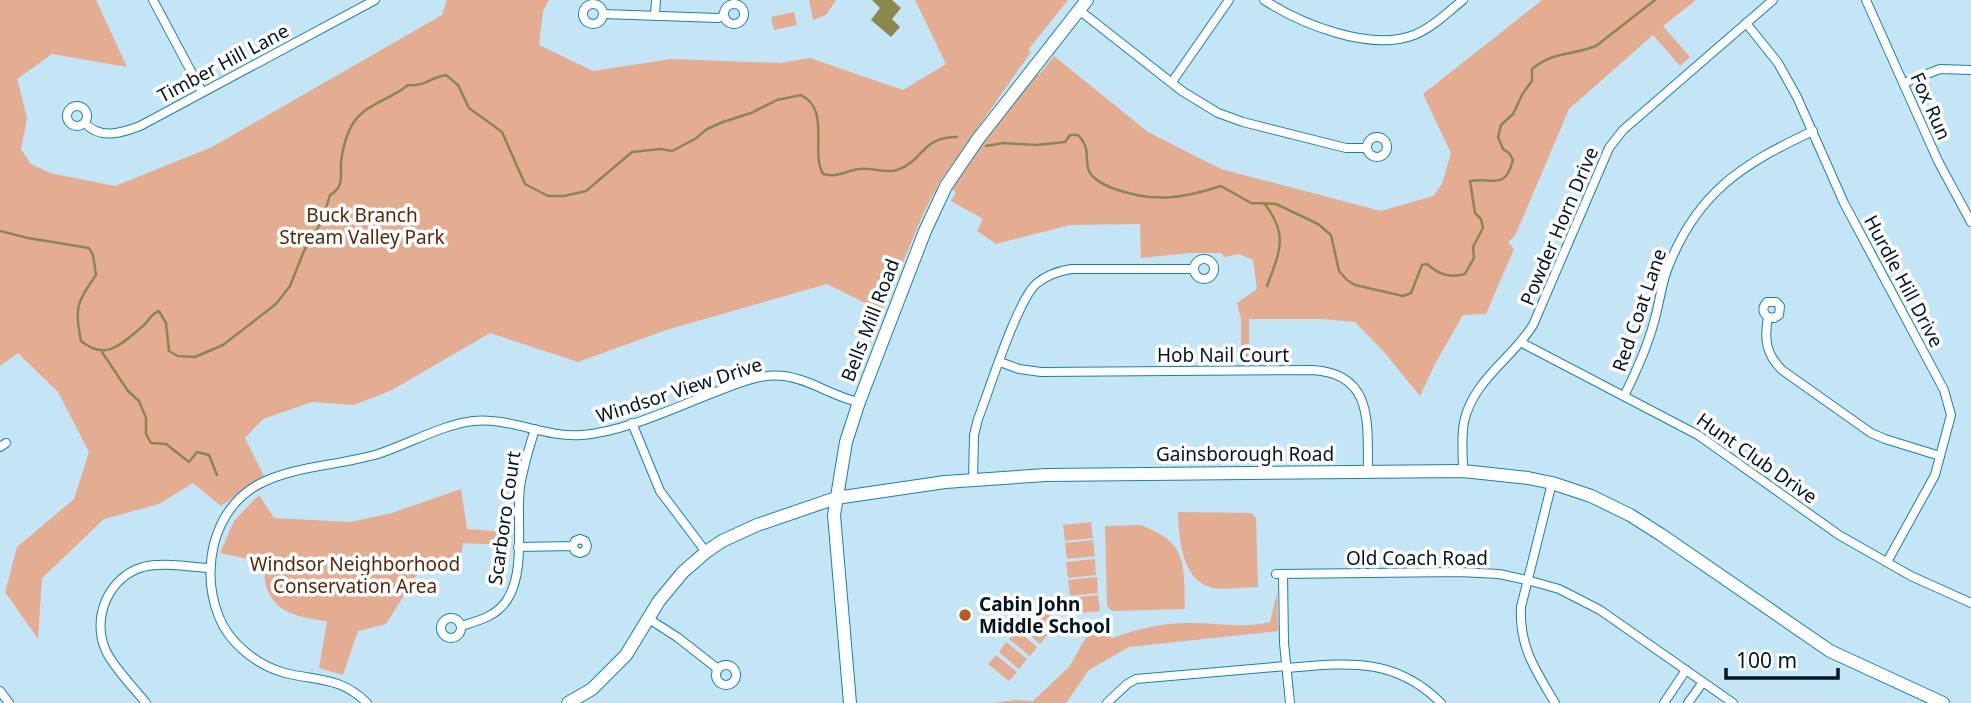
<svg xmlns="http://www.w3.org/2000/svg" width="1971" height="703" font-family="'Noto Sans',sans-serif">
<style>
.green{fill:#e4ad92}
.water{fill:#8a884d}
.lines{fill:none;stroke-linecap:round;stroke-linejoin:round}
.stream{stroke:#8a884d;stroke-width:2.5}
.street-casing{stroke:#1584a8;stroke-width:10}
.secondary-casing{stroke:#1584a8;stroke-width:14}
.street{stroke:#fff;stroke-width:8}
.secondary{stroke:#fff;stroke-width:12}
.poi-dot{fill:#bb581d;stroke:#fff;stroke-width:2.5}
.labels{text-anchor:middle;stroke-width:7;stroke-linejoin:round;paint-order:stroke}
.street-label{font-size:19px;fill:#001621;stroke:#fff}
.park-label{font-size:19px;fill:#5b2606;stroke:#fff}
.poi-label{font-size:19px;font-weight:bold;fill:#001621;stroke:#fff;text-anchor:start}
</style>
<rect width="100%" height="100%" fill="#c3e5f5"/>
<g class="green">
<path d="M0,0h96l31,67 -75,-13 -35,25 10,39 -6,31 10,15 19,9 65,13 97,-39 230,-132 5,-15h102l-6,11 -4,34 54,26 78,-12 109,4 30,-5 93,32 43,-26 -31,-64h153l-40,50 3,2 -92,131 -15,29 -44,105 -3,-8 -50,-25 -161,46 -88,32 -88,-29 -98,57 -38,15 -42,-3 -49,17 -18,19 19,38 -43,30 -28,-23 -34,21 -55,15 -62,59 -4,61 -33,-47 12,-45 57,-48 15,-47 -31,-60 -40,-39 -18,13z"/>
<path d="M809,0h27l-10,15 -13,5z"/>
<path d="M1542,0h154l-33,26 27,31 -10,9 -27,-31 -84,74 -54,127 -7,6 6,7 -28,65 -23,1 -28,49 -15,32 -36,-44 -29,-30 -33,-3h-73v41h-8v-41l-4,-16 20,-14 -4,-29 -14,-6 -14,3 -4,-4h-32l-48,5 -1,-34 -70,1 -74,19 -19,-13 6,-12 -32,-18 5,-9 -10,-6 85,-115 8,4 15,-19 94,76 73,37 160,42 52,-15 9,-12 9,-31 -28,-59z"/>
<path d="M794,12l3,13 -23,5 -3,-13z"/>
<path d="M461,489l6,40 38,3 -1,13 -41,-2 -4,29 -39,-2 -34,54 -28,7 -15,44 -24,-7 8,-47c-26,-3 -57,-8 -62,-40 -1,-6 1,-13 1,-18l-46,-10 14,-32 25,-26 15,23 76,4 42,-9z"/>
<path d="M1178,512l74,1 4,5 2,69c-14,0 -31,3 -45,1 -32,-7 -34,-51 -35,-76z"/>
<path d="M1091,522l2,16 -28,3 -2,-16z"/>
<path d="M1140,525c48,17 44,39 45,84l-73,2 -5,-5 -2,-80z"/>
<path d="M1093,540l2,16 -28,3 -2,-16z"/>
<path d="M1095,559l1,16 -28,3 -2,-16z"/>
<path d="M1097,577l1,16 -28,3 -2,-16z"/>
<path d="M1277,593l1,38 -149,16 -40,23 -23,33h-74l24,-3 17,1 36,-34 23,-40 21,11c24,-9 49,-15 75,-15 28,-1 54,6 82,-1z"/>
<path d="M1098,595l2,16 -28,3 -2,-16z"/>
<path d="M1038,605l20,17 -7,9 -21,-17z"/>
<path d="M1027,617l21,17 -8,10 -20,-17z"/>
<path d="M1017,630l20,17 -7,9 -21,-17z"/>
<path d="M1006,642l21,17 -8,10 -20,-17z"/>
<path d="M996,655l21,17 -8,9 -21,-17z"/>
</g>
<path class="water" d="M872,0h20l9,8 -9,11 8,8 -9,10 -20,-17 9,-12z"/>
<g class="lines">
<g class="stream">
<path d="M986,146l17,-3 33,2 29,-3 5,-7h8c21,22 -8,36 34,53 41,15 69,11 109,-2l30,17 25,1 42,20 13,11 8,36 8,9 8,5 48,11 8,-3 11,-28 5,-1c13,11 22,14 38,10l9,-16 -1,-11 10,-19 -2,-9 -6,-6 -5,-32c23,-4 35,10 43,-21l-4,-7 -6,-4 -5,-12 3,-12 12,-11 10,-21 9,-12v-12c24,-19 39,-13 64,-23l59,-46"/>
<path d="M1264,203c25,32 16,48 3,83"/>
<path d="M0,231l28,7 61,10 4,7 3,20c-19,28 -22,32 -15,66 26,21 41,2 62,-15 7,-6 7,-12 16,-15l7,12 3,28 9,5 17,1 28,-12 53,-41 14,-18 14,-35 18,-30 8,-26c15,-9 10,-19 11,-33 1,-11 4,-21 8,-31 11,-27 39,-29 59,-46 16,2 23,-8 38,-10l12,10 11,23 33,24 23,52 23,12h16l22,-5 46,-39 28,-3 12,2 23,-12 12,-10 16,-7 28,-9 26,-13 24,-5c30,15 9,56 22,79 14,4 22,-3 36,-5 12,-2 28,5 38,1 27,-9 24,-33 60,-33"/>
<path d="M102,352l26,39 11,10 7,17v16l5,9 15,1 23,18 8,-10 12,3 8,20"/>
</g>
<g class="street-casing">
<g id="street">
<path d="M153,0l49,92"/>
<path d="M1264,0c37,24 106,52 150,35 18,-7 34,-23 49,-35"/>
<path d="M1866,0l72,161 33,61"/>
<circle cx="734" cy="14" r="10"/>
<circle cx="593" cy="14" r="10"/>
<path d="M1079,10l103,81 36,22 25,9 103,26h21"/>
<path d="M603,14l115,4 6,-2"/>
<path d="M655,15l1,-15"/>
<path d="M1746,23l32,40 19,34 47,106 100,187 7,25 -16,60 -48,87"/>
<path d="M1172,82l57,-82"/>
<path d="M1904,83l36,-14 31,1"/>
<circle cx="77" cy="116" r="10"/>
<path d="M85,123c15,17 37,10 55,3l235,-126"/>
<circle cx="1377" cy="147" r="10"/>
<circle cx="1204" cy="269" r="10"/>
<path d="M1768,317l6,1 5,-3 1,-9 -4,-4h-9c-5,5 -5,11 1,15 -4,23 -2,37 14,53l89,63 14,6 55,17"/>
<path d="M1522,343l176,92 141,100 72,41 60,27"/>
<path d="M1000,362l19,7 22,3 272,-2c62,4 54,56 55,102"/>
<path d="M1624,396c12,-24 23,-48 30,-74 5,-17 7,-35 13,-52 29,-77 75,-106 146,-139"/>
<path d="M632,423l28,68 46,61"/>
<path d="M0,447l6,-4"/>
<path d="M1463,471c0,-16 -2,-33 1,-49 9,-42 48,-63 69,-97l76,-177 14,-18 150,-130"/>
<path d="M973,480l1,-45 4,-16c11,-28 39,-118 58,-135 10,-9 23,-13 35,-15h123"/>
<path d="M1552,483l-31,124c-2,40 14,62 34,96"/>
<path d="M518,547l55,-1 2,5 5,2 5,-2 2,-5 -2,-5 -5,-2 -5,2 -2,5"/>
<path d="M1276,574l183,-2 40,2 28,6 32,9 41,21 133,93"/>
<path d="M1283,574l1,69 6,60"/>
<circle cx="451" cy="628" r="10"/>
<path d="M649,619l28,18 41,32"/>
<path d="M461,626c17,-5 36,-10 46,-26 19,-29 9,-79 13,-113 3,-20 9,-39 15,-58"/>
<circle cx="726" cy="675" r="10"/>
<path d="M1286,668c60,-5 108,-12 155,35"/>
<path d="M0,691l9,12"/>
<path d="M146,703c-12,-15 -32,-35 -40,-52 -15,-32 2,-74 37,-84 20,-5 45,0 65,1"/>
<path d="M367,703c-26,-26 -49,-22 -82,-30 -27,-7 -56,-30 -66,-56 -10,-25 -11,-48 -5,-73 22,-82 99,-71 164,-90 31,-10 63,-29 95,-33 37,-4 72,17 109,14 43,-3 96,-29 136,-44 20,-8 44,-18 66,-15 26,3 49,21 75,26"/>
<path d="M1107,703l20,-19 9,-5 150,-13"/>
<path d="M1664,703l22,-33"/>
<path d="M1688,703l15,-21"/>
</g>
</g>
<g class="secondary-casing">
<g id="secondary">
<path d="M568,703l24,-14 34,-34 33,-54 24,-29 23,-20 16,-11 35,-16 79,-27 109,-16 101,-7 417,-4 65,7 24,5 39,13 39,19 30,19 170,117 113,52"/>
<path d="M850,703l-16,-188 12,-73 13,-40 66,-171 21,-45 32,-47 109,-139"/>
</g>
</g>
<use href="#street" class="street"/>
<use href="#secondary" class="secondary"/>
</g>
<circle class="poi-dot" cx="965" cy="615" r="7"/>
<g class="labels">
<g class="street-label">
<text transform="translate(223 63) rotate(-28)" y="7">Timber Hill Lane</text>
<text transform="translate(1931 106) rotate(66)" y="7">Fox Run</text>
<text transform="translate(1559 226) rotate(-67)" y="7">Powder Horn Drive</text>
<text transform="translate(1904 281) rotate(62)" y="7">Hurdle Hill Drive</text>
<text transform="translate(1639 310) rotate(-71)" y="7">Red Coat Lane</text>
<text transform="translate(870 320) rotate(-69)" y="7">Bells Mill Road</text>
<text x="1223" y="362">Hob Nail Court</text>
<text transform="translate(679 390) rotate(-18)" y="7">Windsor View Drive</text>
<text x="1245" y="461">Gainsborough Road</text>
<text transform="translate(1757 458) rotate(35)" y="7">Hunt Club Drive</text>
<text transform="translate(504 518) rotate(-82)" y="7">Scarboro Court</text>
<text x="1417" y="565">Old Coach Road</text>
</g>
<g class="park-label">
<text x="362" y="222">Buck Branch<tspan x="362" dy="22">Stream Valley Park</tspan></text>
<text x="355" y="571">Windsor Neighborhood<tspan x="355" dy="22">Conservation Area</tspan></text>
</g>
<g class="poi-label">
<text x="979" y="611">Cabin John<tspan x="979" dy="22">Middle School</tspan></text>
</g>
</g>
<path d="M1726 668v10h112v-10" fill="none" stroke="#001621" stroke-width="3.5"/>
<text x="1736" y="668" font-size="21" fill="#001621" stroke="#ffffff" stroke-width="5" paint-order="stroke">100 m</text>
</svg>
